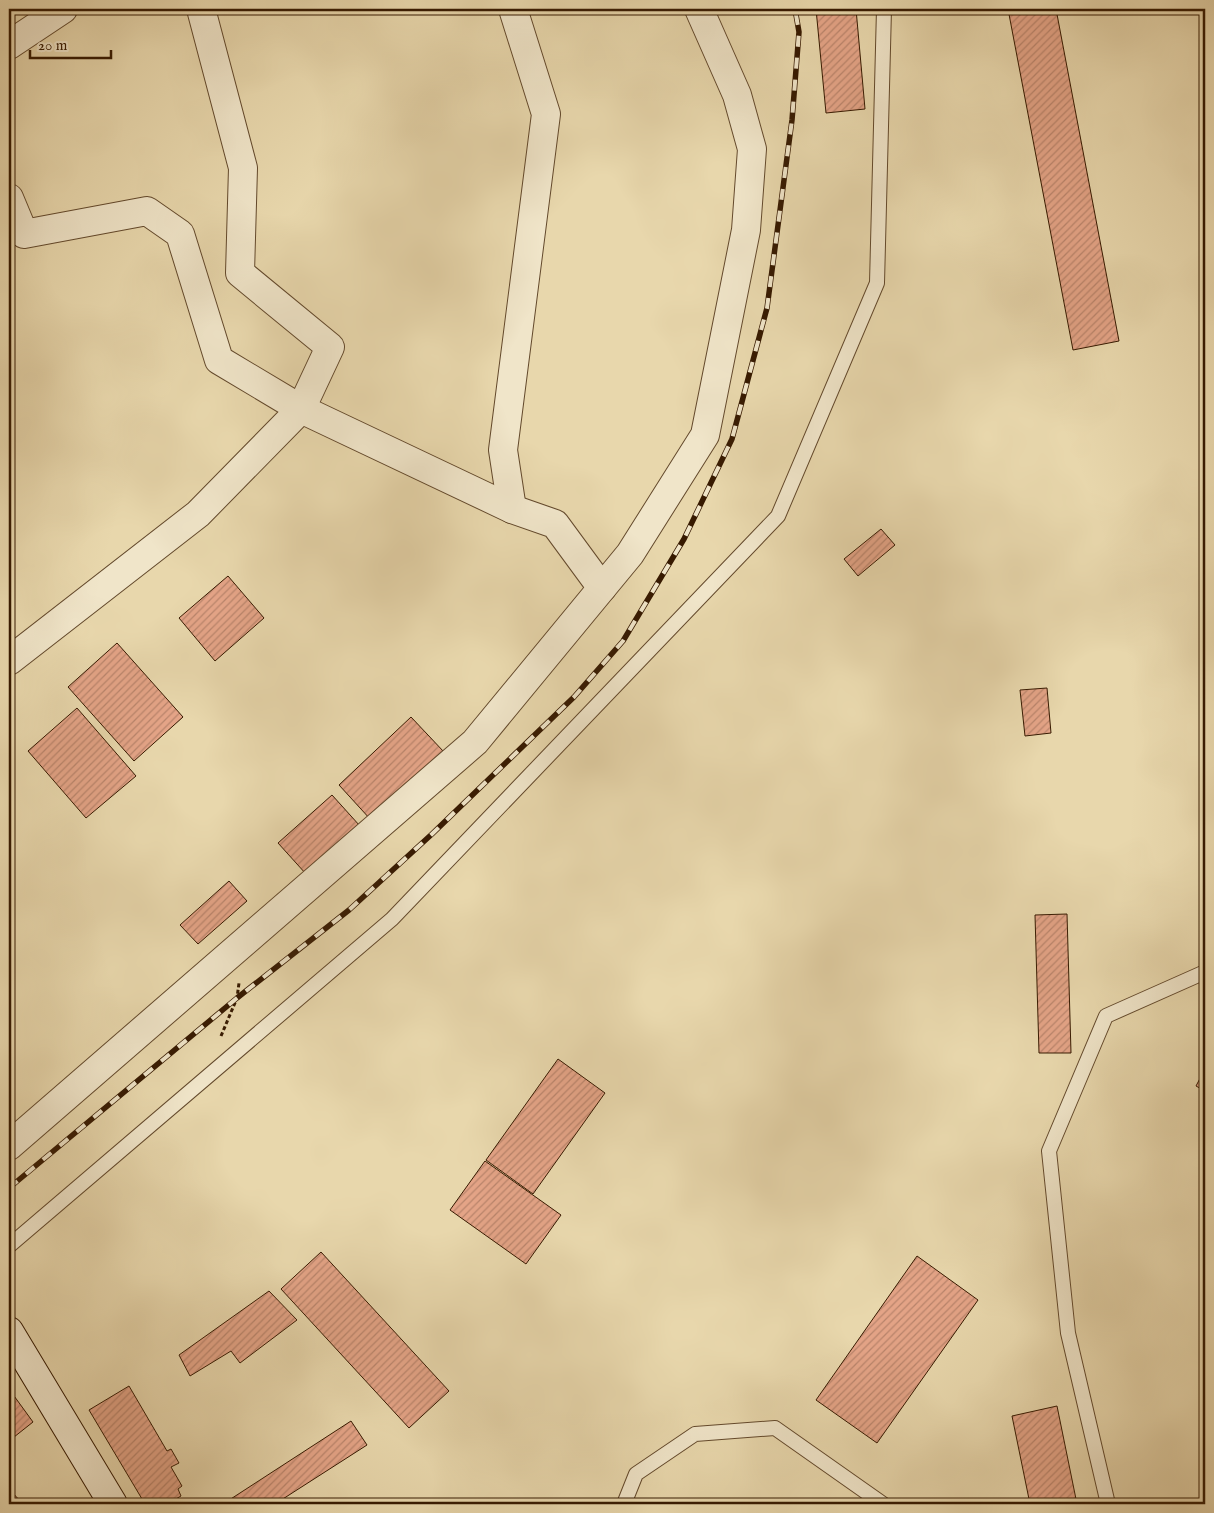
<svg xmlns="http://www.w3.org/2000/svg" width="1214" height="1513" font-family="'IM FELL English',serif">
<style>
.building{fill:url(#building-hatch);stroke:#371a01}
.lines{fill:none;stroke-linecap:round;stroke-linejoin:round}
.lane-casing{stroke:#63492c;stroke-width:16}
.street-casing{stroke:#63492c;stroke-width:30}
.secondary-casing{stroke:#371a01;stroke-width:30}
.path{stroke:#371a01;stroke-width:3;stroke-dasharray:4 2.5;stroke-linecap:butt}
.lane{stroke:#f0e5c9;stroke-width:14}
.street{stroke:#f0e5c9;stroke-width:28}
.secondary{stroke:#f0e5c9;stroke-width:28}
.rail-casing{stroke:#371a01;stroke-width:5.5}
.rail{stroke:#f0e5c9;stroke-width:4;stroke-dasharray:11;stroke-linecap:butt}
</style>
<defs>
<pattern id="building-hatch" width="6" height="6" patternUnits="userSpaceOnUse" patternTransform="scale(1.25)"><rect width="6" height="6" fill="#e4a487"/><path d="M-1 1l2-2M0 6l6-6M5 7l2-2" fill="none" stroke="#ba856c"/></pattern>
</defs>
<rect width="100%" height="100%" fill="#e8d7ac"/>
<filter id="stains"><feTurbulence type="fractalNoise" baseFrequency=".004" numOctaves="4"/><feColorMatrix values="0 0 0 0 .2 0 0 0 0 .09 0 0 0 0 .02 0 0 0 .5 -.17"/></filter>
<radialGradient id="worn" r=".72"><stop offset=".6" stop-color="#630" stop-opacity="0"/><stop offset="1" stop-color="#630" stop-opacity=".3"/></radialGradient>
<g class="building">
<path d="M816,9h40l9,100 -39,4z"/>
<path d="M1008,9h48l63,332 -46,9z"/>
<path d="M881,529l14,16 -37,31 -14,-17z"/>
<path d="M228,576l36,42 -49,43 -36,-43z"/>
<path d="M117,643l66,74 -49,44 -66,-74z"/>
<path d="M1047,688l4,45 -26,3 -5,-46z"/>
<path d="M77,708l59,68 -50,42 -58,-67z"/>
<path d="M411,717l33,35 -73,68 -32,-35z"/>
<path d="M332,795l28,31 -54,48 -28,-31z"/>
<path d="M229,881l18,20 -49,43 -18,-19z"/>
<path d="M1067,914l4,139h-32l-4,-138z"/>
<path d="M558,1059l47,34 -72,101 -47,-34z"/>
<path d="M1205,1069v22l-9,-5z"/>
<path d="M485,1161l76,54 -35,49 -76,-54z"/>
<path d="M321,1252l128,139 -40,37 -128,-139z"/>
<path d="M917,1256l61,44 -101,143 -61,-43z"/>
<path d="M269,1291l28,29 -57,43 -9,-12 -41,25 -11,-21z"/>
<path d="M129,1386l38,65 4,-2 8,14 -8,4 11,19 -4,3 3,7 -14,8h-22l-56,-94z"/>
<path d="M9,1389l24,33 -24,19z"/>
<path d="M1057,1406l20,98h-47l-18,-88z"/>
<path d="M351,1421l16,24 -92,59h-52z"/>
<path d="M9,1489l14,15h-14z"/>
</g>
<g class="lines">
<g class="lane-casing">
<g id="lane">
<path d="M9,1246l383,-327 386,-403 99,-233 7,-274"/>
<path d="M624,1504l12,-30 59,-40 80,-6 108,76"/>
<path d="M1108,1504l-40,-171 -19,-182 57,-135 99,-44"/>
</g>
</g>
<g class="street-casing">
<g id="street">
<path d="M9,45l54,-36"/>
<path d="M9,198l15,36 123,-23 33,23 39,126 82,49 211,100 43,15 47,64"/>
<path d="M512,509l-9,-59 43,-336 -33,-105"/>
<path d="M9,661l189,-147 103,-105 29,-62 -90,-74 3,-105 -42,-159"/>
<path d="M9,1146l466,-404 155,-188 75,-119 41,-205 6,-81 -15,-54 -38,-86"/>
</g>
</g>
<g class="secondary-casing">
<path id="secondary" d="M9,1331l104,173"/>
</g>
<path class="path" d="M221,1036l16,-38 2,-15"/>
<use href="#lane" class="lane"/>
<use href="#street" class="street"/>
<use href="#secondary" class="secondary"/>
<g class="rail-casing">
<path id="rail" d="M9,1188l228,-190 112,-88 83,-76 142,-137 49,-56 61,-102 48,-100 35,-131 25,-188 7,-88 -4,-23"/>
</g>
<use href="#rail" class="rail"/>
</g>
<rect width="1214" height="1513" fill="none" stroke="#e8d7ac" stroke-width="30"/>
<rect x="10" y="10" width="1194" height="1493" fill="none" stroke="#371a01" stroke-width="2.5"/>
<rect x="15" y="15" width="1184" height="1483" fill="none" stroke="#371a01"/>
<path d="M30 50v8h81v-8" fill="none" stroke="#371a01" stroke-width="2.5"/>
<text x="38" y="50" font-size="15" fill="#371a01" stroke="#f0e5c9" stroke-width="4" paint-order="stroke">20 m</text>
<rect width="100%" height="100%" filter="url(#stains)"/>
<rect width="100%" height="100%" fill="url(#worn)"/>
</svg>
